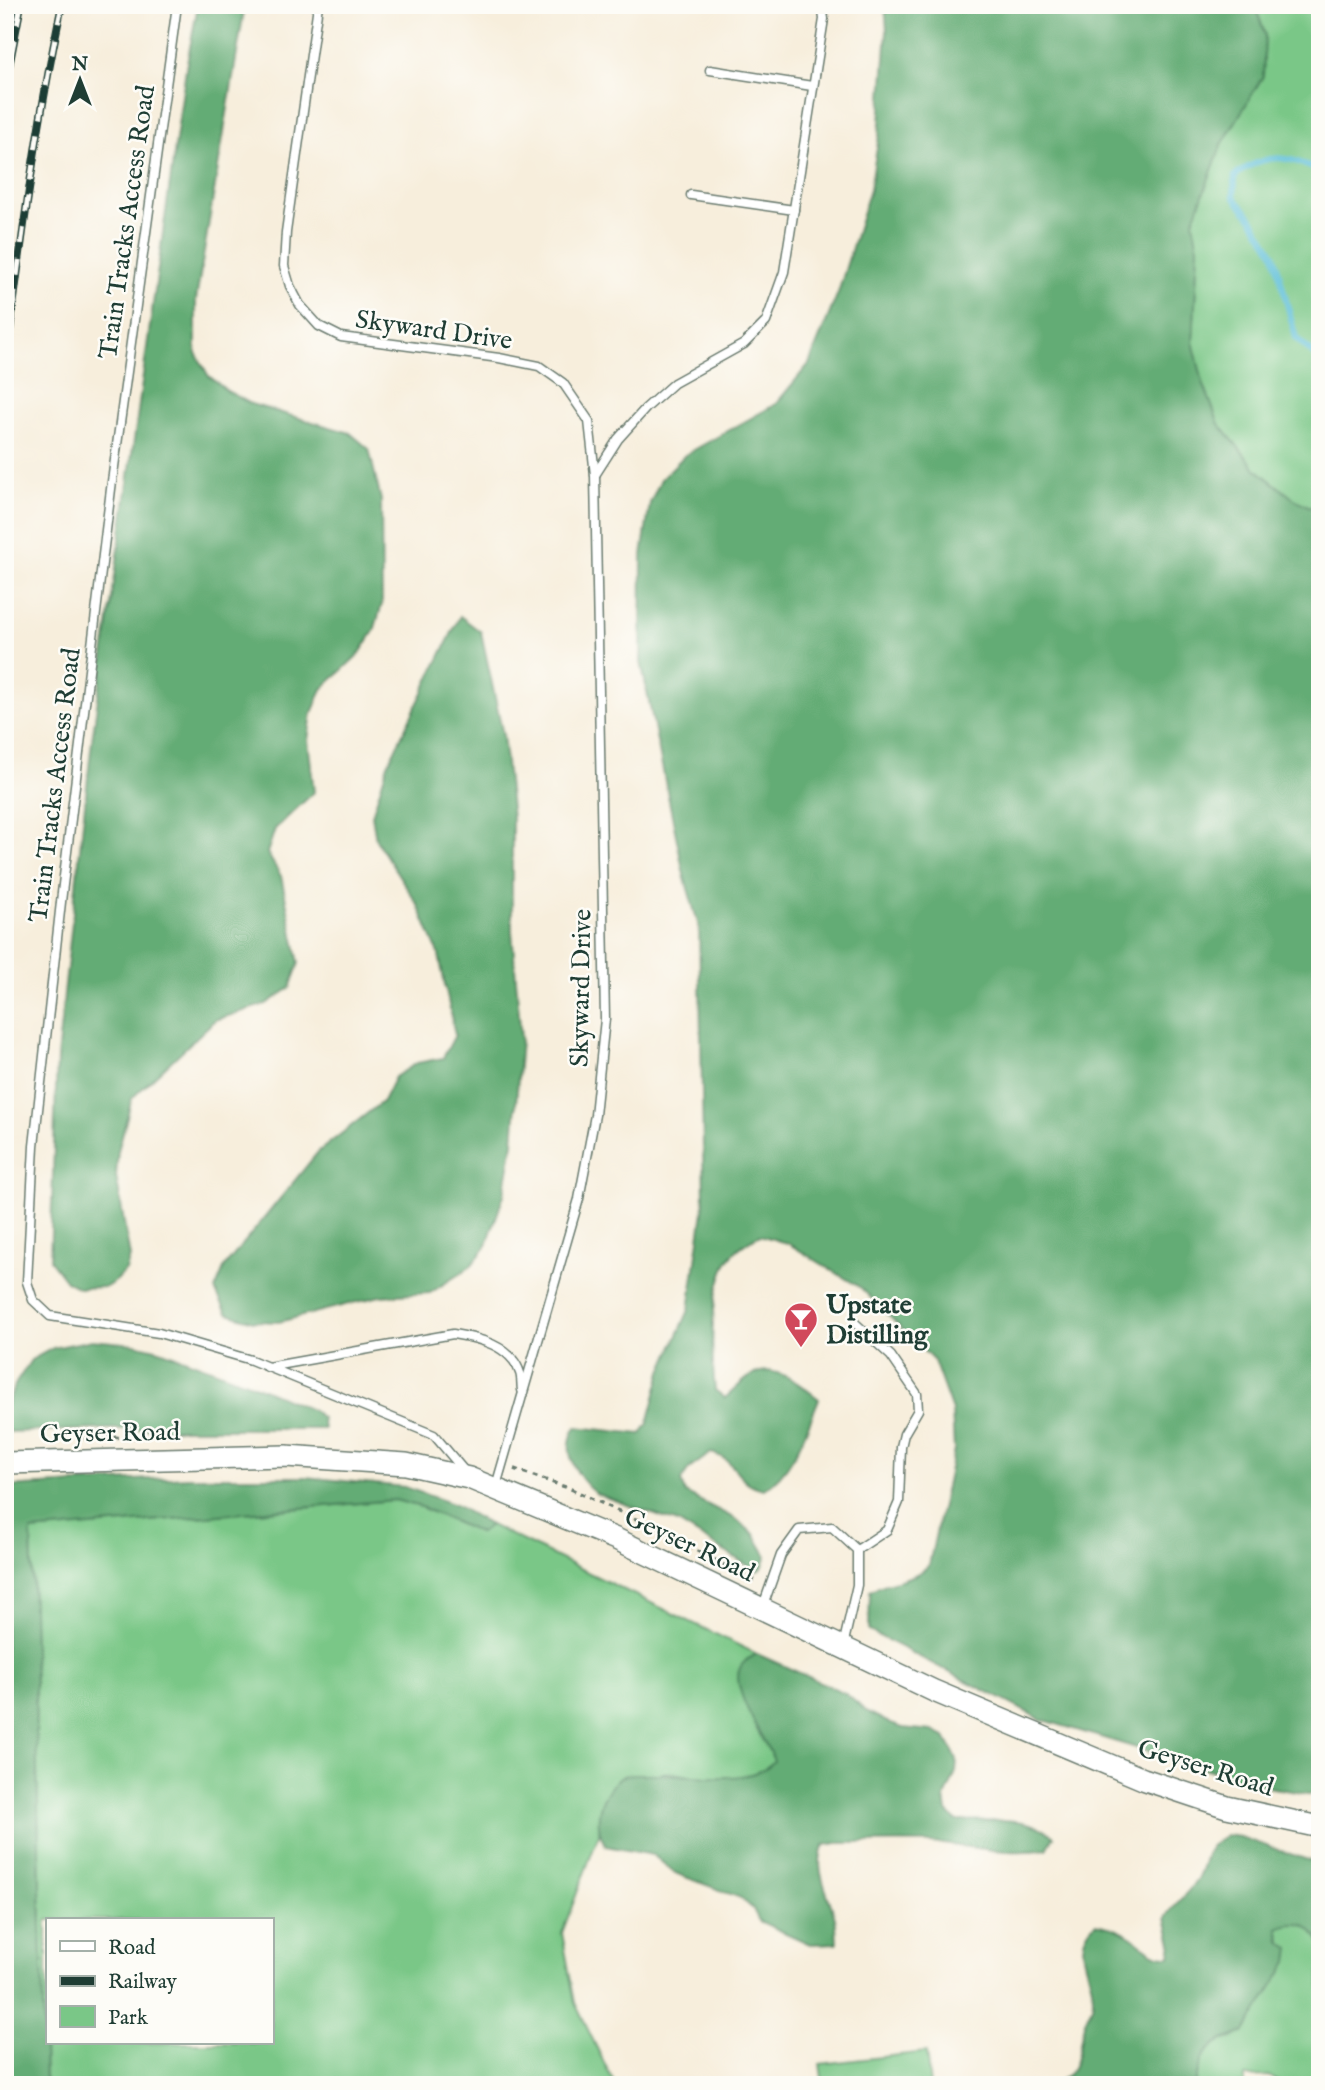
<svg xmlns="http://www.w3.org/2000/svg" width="1325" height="2090" font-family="'IM FELL English',serif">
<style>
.green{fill:#7ac787;stroke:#4c825e;stroke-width:2;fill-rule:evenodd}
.forest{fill:#63ac74;stroke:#417454;stroke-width:2}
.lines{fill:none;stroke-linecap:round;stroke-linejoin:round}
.stream{stroke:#5abed8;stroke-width:6}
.service-casing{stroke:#6b7b6f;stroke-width:11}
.tertiary-casing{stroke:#6b7b6f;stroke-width:24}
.path{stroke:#6b7b6f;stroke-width:3.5;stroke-dasharray:5 5;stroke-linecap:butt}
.service{stroke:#fff;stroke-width:8}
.tertiary{stroke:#fff;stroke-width:21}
.rail-casing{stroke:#1f3d34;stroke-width:8}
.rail{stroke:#fdfcf7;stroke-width:5;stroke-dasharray:16;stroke-linecap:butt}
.labels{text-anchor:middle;stroke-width:5;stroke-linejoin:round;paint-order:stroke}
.street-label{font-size:26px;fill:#1f3d34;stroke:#fdfcf7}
.poi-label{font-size:26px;font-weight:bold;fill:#1f3d34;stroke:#fdfcf7;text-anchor:start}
</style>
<rect width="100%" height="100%" fill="#fdfcf7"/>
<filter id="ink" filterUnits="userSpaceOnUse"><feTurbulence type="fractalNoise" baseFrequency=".0143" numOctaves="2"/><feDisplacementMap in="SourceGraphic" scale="14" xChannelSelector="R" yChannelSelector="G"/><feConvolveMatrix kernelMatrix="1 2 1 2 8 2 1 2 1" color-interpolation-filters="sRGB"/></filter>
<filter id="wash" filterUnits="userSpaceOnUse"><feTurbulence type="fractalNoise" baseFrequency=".00686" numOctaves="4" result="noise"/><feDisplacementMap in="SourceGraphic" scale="28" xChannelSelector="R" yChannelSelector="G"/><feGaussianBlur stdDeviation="1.57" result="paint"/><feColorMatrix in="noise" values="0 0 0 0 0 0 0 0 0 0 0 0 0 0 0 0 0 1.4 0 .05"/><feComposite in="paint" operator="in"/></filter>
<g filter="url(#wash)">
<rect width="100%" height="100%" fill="#f7eedc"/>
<g class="green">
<path d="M1255,5h65v507l-26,-13 -37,-29 -38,-46 -16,-41 -10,-41 5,-94 -6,-26 29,-76 42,-70 2,-41z"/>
<path d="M395,1500l26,7 58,26 11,-8 267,129 -11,6 10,68 19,33c-21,22 -62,17 -90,14 -6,-1 -16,-4 -22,-2 -11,2 -50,27 -63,34l-1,27 -37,99 13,70 40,82h-570l-14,-554zM47,1920h224v123h-224z"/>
<path d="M1290,1923c16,1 23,5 30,20v142h-36l-15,-9 -24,1v8h-50l6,-25 8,-11 11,-8 13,-3 12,-7 42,-69 -9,-34z"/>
<path d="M926,2052l4,33h-107l-3,-21z"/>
</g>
<g class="forest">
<path d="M198,5h47l-49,295v53l12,22 19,16 24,13 99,29 19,16 12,51 1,104 -8,27 -14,22 -38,36 -10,24 -4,27 6,52 -39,37 -8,24 14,23 18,87 -9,25 -24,16 -51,16 -83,78 -14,53 -2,25 14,81 -4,13 -9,10 -11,7 -27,1 -13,-7 -16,-21 7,-202 35,-318 94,-672z"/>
<path d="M885,5h370l10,30 -2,41 -42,70 -28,76 5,26 -5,94 10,41 16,41 38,46 37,29 26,13v1284l-53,-9 -227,-68 -171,-88 1,-40c19,-12 43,-9 59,-26l25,-115 -2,-39 -18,-50 -73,-73 -72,-44 -29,-9c-12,6 -26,15 -33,27 -18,36 -16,89 -12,128l10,8c9,-7 20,-21 32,-25 21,-8 46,14 62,26 -13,30 -25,73 -55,90 -29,-5 -25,-29 -53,-36l-22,16 -8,12 4,12 49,25 20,16 13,22 -5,12 -5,3 -79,-48 -81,-29c-20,-16 -37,-43 -21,-67l65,7 7,-11 14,-52 27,-61 15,-106 -5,-277 -15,-52 -43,-213 1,-107 8,-52 11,-24 24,-24 91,-51 33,-40 29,-71 32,-104 9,-53 8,-105z"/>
<path d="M460,616l21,16 22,103 9,83v113l9,108 -8,104 -9,52 -18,52 -16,20 -40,26 -50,3 -101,26 -26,-1 -26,-8 -12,-23 10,-24 93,-114 65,-51 12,-24 22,-14 26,-5 12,-23 -16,-80 -21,-50 -42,-65 -4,-25 16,-51z"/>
<path d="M92,1340l43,4 25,6 94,35 58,25 10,8 2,11h-215l-104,3v-24l11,-25 15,-23 22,-12z"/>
<path d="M188,1477h117l100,10 50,18 35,20 -10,8 -59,-26 -26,-7 -364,31 14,554h-40v-598z"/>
<path d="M757,1654l88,39 21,18 25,13 12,4 30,3 12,6 12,22 -1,13 -11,26 2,13 9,10c31,0 75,-7 98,16l-7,12c-39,7 -79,-4 -118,-6 -30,-1 -61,0 -92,0l-13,2c-11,24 4,46 10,70 3,8 2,18 3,28l-27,1 -51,-23 -6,-12 -12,-11 -66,-25 -22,-18 -47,-9c-8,-13 -10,-30 -3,-46 4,-9 11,-19 20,-24 6,-3 15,-2 21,-2 37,-3 103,16 130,-13 -7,-19 -45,-73 -34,-93 3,-7 10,-10 17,-14z"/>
<path d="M1226,1835l14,2 80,27v79c-9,-20 -23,-23 -42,-15l2,13 10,8 -2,13 -43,69c-9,5 -18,7 -26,11 -18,9 -20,25 -24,43h-146c33,-11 27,-32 35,-61 3,-9 9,-15 9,-25 1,-29 -24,-51 2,-76 9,2 19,3 27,8 19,8 25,26 48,25l2,-13 -6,-25c8,-14 19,-22 28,-34 15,-22 4,-33 32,-49z"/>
</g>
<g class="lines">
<g class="stream">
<path d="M1307,5l13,9"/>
<path d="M1320,173c-31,-19 -55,-21 -85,3l-1,21 17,20 23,37 22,84 24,22"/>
</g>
</g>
</g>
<g filter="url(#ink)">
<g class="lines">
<g class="service-casing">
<g id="service">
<path d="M177,5l-66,484 -49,404 -28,253 -7,136 6,18 17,16 109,17 92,27 183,75 32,38"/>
<path d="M318,5l-32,227 -2,34 6,20 10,19 19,21 22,11 158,21 40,8 24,17 26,38 6,54 10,544 -10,96 -16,84 -83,287"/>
<path d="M710,70l102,16"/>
<path d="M691,195l103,15"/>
<path d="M595,475l23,-36 28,-31 28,-25 70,-39 22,-22 18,-50 40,-253 -2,-14"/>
<path d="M855,1323l36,33 26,38 1,16 -14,24 -3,13 -2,55 -12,28 -30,20"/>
<path d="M268,1367l185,-33c25,4 58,11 67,39 2,5 1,12 2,17"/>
<path d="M763,1606l18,-51 18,-25 33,-3 25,23v35l-14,61"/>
</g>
</g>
<g class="tertiary-casing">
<path id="tertiary" d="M5,1463l281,-7 120,8 63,14 147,61 318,152 209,88 84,28 93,20"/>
</g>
<g class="path">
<path d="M84,1439l19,-2 39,1"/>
<path d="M514,1469l57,20 67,31 119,62"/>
</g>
<use href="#service" class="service"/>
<use href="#tertiary" class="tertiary"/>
<g class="rail-casing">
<g id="rail">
<path d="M5,87l16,-82"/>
<path d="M5,371c15,-123 31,-245 57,-366"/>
</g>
</g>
<use href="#rail" class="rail"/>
</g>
</g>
<defs>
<g id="bar-pin" transform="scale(1.75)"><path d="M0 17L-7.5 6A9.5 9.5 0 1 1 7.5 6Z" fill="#d1495b" stroke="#fdfcf7"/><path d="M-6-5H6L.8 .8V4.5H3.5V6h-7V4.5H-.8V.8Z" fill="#fff"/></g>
</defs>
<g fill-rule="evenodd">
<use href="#bar-pin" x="801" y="1319"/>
</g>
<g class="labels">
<g class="street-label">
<text transform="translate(126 222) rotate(-82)" y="9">Train Tracks Access Road</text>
<text transform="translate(434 329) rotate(8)" y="9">Skyward Drive</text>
<text transform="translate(54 785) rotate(-83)" y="9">Train Tracks Access Road</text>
<text transform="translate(580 988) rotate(-89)" y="9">Skyward Drive</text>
<text transform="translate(110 1432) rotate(-1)" y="9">Geyser Road</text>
<text transform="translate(690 1544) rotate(25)" y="9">Geyser Road</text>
<text transform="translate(1206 1767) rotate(17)" y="9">Geyser Road</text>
</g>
<g class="poi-label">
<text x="826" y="1313">Upstate<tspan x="826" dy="30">Distilling</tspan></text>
</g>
</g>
<rect width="1325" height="2090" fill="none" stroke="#fdfcf7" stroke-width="28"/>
<rect x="46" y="1918" width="228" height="126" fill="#fdfcf7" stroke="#a4b0a9" stroke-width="2"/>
<rect x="60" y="1941" width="35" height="10" fill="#ffffff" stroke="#a4b0a9" stroke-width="2"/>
<text x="108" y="1954" font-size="21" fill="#1f3d34">Road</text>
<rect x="60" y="1976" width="35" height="10" fill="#1f3d34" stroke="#a4b0a9" stroke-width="2"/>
<text x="108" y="1988" font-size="21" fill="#1f3d34">Railway</text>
<rect x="60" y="2006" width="35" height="21" fill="#7ac787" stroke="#a4b0a9" stroke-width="2"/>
<text x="108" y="2024" font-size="21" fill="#1f3d34">Park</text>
<g transform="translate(80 80)" stroke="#fdfcf7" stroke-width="5" paint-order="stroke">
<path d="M0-5L12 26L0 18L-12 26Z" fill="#1f3d34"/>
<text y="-10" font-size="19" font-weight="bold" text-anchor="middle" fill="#1f3d34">N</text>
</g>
</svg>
